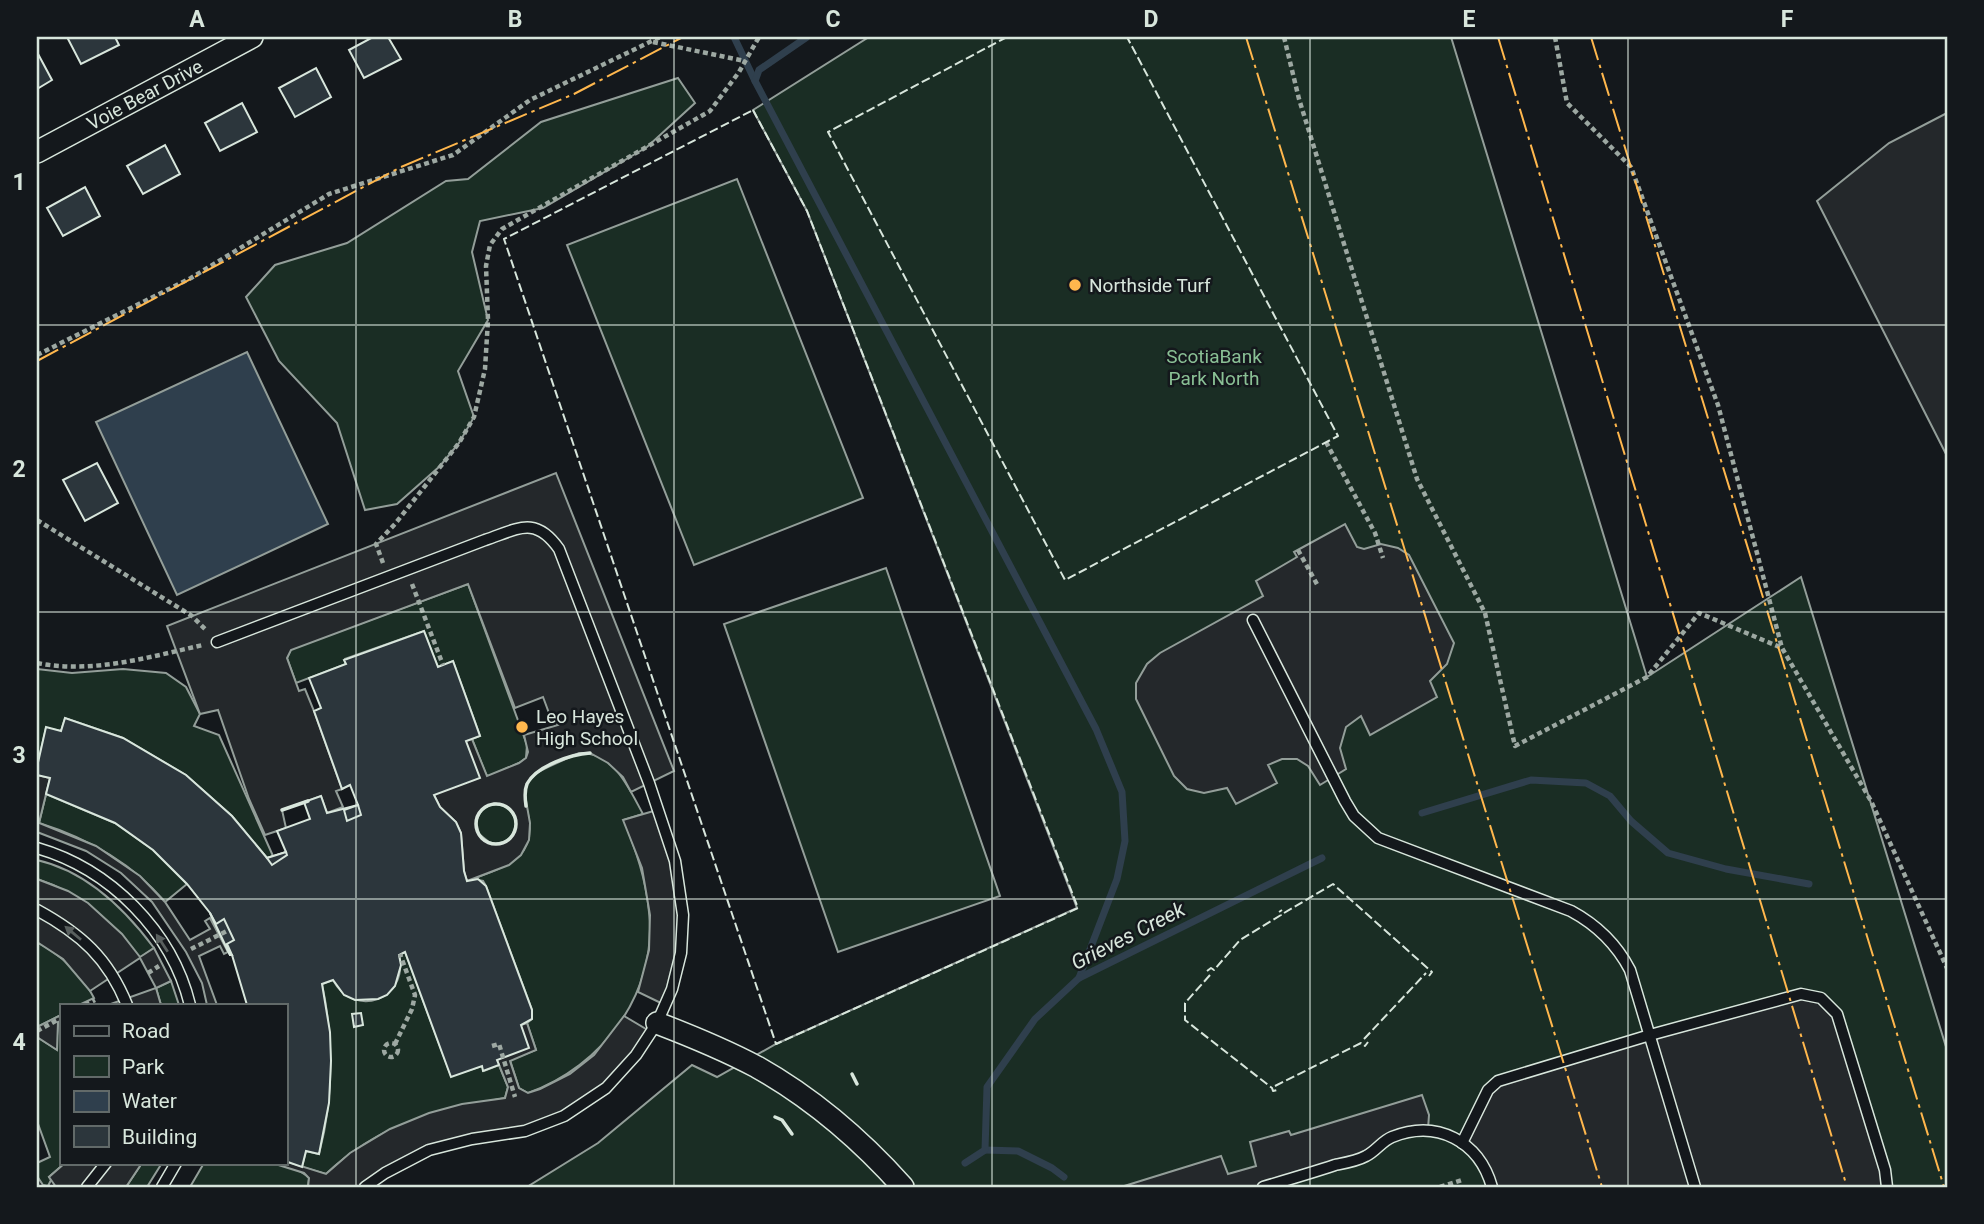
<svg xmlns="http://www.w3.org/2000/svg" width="1984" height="1224" font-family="Roboto,sans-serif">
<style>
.green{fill:#1a2d24;stroke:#939e99;stroke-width:2}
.parking{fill:#24282b;stroke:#939e99;stroke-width:2;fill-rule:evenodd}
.water{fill:#2f3f4d;stroke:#939e99;stroke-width:2}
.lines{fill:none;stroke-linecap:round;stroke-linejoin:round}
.stream{stroke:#2f3f4d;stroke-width:7}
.building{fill:#2c363c;stroke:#d8e6dc;stroke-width:2}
.lane-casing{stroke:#d8e6dc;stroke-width:13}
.street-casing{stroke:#d8e6dc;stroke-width:24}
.path{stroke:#9da8a2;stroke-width:4.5;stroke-dasharray:5 3.5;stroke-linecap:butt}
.lane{stroke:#14181c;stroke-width:10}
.street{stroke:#14181c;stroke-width:21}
.fence{stroke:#d8e6dc;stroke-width:2;stroke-dasharray:9 3.5;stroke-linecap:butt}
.wall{stroke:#d8e6dc;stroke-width:3.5}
.power{stroke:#ffb74d;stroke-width:2;stroke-dasharray:24 5 3.5 5;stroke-linecap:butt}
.oneway{fill:#59605f}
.grid{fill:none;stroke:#d8e6dc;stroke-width:2;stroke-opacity:0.55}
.poi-dot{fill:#ffb74d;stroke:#14181c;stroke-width:2.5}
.labels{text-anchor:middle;stroke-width:5;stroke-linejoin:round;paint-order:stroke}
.street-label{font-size:19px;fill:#d8e6dc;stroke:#14181c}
.poi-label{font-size:19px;fill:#d8e6dc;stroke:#14181c;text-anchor:start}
.park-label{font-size:19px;fill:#8ac095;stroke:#14181c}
.water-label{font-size:21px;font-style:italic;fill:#d8e6dc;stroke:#14181c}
.neatline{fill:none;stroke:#d8e6dc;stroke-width:2.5}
.grid-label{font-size:23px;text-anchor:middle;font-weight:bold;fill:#d8e6dc}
</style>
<rect width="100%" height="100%" fill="#14181c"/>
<g class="green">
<path d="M869,37h582l196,640 154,-100 146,473v137h-1420l71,-44 94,-78 25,12 59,-33 301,-136 -270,-697 -54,-101z"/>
<path d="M678,78l17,25 -48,44 -104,61 -63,13 -8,31 16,68 -30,51 16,46 -15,26 -19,23 -43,38 -32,6 -28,-87 -58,-62 -33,-64 29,-32 72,-22 99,-62 22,-2 73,-57z"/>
<path d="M737,179l126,319 -169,67 -127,-320z"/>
<path d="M886,568l114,328 -162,56 -114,-328z"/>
<path d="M468,584l59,161 -1,13 -7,5 -32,14 -15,-38 8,-3 -27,-75 -15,6 -14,-36 -79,28 1,5 -50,19 -9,-25 4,-9z"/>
<path d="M37,669l35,4 51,-4 43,4 20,14 14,27 -6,12 25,9 54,121 -6,2 -35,-42 -46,-41 -63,-37 -58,-20 -4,13 -15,-3 -9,39z"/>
<path d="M579,753c35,-2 50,36 64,61l-19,6c12,31 22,59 25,92 9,81 -47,155 -121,181l-9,-5 -9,-28 26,-10 -9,-27 5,-4v-9l-46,-124 -3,-5 -10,-2c33,-13 65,-21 55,-65 -3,-10 -5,-22 0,-32 10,-16 35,-22 51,-29z"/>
<path d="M46,794l69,29 38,27 34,34 -22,18c-34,-40 -78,-64 -126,-79z"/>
<circle cx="496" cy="824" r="20"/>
<path d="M37,860c49,11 88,49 117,88l-14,10c-28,-36 -59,-65 -103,-79z"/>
<path d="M37,942c23,12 45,32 57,56l-15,7h-18v10l-24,12z"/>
<path d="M405,952l46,124 31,-10 2,5 15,-6 9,22 -3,11c-70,13 -125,25 -179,76l-24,-7 4,-16 13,3c15,-57 15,-113 3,-170l11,-4c21,39 76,20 66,-25z"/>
<path d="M171,981l8,24h-18l-5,-17z"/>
<path d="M61,1021v142h4l-16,14 2,3 -3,6 -5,-1 -6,-9v-13l13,-6 -13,-36v-84l19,12 2,-27z"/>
<path d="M142,1163h20l-15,24h-21z"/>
<path d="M204,1163c29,0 83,-7 105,15l-1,9h-118z"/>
</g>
<g class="parking">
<path d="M1947,113v343l-130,-255 72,-58z"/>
<path d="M556,473l118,298 -43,21 -8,-15 -15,-14 -18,-10h-11l-31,14 -12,6 -9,10 -2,12 5,28 -1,17 -8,15 -12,10 -42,16 -3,-10 -3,-38 -5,-11 -16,-15 -6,-12 32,-54 6,-2 15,37 32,-13 7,-5 2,-6 -4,-17 34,-10 -9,-12 -6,-16 -28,11 -47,-124 -177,66 -4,8 12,33 6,-2 9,22 28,78 -6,2 7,16 -16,6 -6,-17 -39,14 4,18 -21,7 -16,-36 -31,-89 -18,4 -33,-88zM494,803l14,4 7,11 1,6 -4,12 -5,5 -12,3 -6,-2 -10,-8 -3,-13 6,-12z"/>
<path d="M1345,524l12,23 7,2 17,-5 17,4 11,7 45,88 -7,21 -17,17 7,16 -67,38 -9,-19 -15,11 -6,21 6,21 -26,16 -12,-19 -11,-7h-15l-14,6 9,18 -41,21 -9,-16 -23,5 -17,-4 -13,-13 -38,-77v-16l11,-19 13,-11 103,-57 -7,-15 41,-24 -3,-5z"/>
<path d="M37,775l13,3 -11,45 57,23 44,30 25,26 25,38 20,-11 -5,-8 5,-3 18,34 -4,2 -4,-8 -21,10 18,49h-10l-5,-22 -16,-31 -34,-50 -31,-29 -35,-22 -49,-19z"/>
<path d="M657,810l18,51 6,92 -16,52 -27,-13 11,-42 1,-35 -8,-47 -19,-48z"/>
<path d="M37,879l31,12 20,12 34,31 18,23 14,-9 17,33 -15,7 5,17h-53l48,-17 -16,-30 -50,33 -27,-32 -26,-17z"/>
<path d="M1801,994l20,4 16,16 50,173h-395l-30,-44 36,-62z"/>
<path d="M61,1015v6l-3,1 -1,28 -20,-13v-10z"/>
<path d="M624,1016l27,16 -45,56 -42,28 -135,34 -64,37h-57l1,-9 -5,-5 -32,-10h13v-2l41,13 24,-21 40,-24 39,-16 33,-9 43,-6 3,-11 -11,-27 24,-35 6,-2 9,27 -26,11 9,27 9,5 12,-4 30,-15 24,-19z"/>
<path d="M1422,1095l7,20 -1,14 -20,3 -41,24 -104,31h-142l100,-31 7,18 28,-8 -6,-24 39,-11 2,4z"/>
<path d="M65,1163h77l-16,24h-70l-7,-10z"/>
</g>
<path class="water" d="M247,352l81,172 -151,71 -81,-173z"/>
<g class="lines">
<g class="stream">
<path d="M734,37l21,44"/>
<path d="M807,37l-48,33 -4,11 341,648 26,63 3,49 -8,38 -38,99"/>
<path d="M1422,813l109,-33 55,3 24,13 21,25 37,32 58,16 83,15"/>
<path d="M985,1150l33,1 34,17 12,9"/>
<path d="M965,1163l20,-13 2,-63 48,-68 44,-41 243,-120"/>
</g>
</g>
<g class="building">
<path d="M67,37h48l4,8 -38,19z"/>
<path d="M373,37h15l13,22 -37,19 -15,-28z"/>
<path d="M37,52l15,28 -15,9z"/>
<path d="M316,68l15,29 -36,20 -16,-29z"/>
<path d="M242,103l15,29 -37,19 -15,-28z"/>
<path d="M165,145l15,29 -37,20 -16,-28z"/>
<path d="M85,187l15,29 -37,20 -16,-28z"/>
<path d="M97,463l21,40 -33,18 -22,-41z"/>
<path d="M424,631l14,36 15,-6 27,75 -14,5 14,37 -46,17 6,12 16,15 5,11 3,38 3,10 11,-2 8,7 46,124v9l-11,6 8,23 -32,12 2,5 -16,6 -1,-5 -31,11 -46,-125 -6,3 2,10 -6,21 -8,9 -9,4 -23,1 -11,-5 -11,-15 -11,4 8,48 1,29 -2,42 -10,51 -13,-3 -4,16 -17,-6v-156h-38l-15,-50h-2l-20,-42 -23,-29 -34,-34 -38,-27 -69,-29 4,-16 -13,-3v-8l9,-40 15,4 4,-13 58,20 63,37 46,41 35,42 19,-6 -9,-21 33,-12 -6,-17 17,-6 6,17 31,-8 -8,-20 -8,4 -28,-78 7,-3 -12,-30 37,-14 -2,-4z"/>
<path d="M358,805l3,10 -14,6 -3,-11z"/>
<path d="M286,852l1,3 -15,10 -5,-7z"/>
<path d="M210,913l6,11 8,-5 10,21 -7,4 5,11h-2z"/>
<path d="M361,1013l2,12 -9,2 -2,-13z"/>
</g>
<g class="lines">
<g class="lane-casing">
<g id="lane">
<path d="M1253,620l92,181 9,15 24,22 193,73c26,14 45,32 59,59l65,217"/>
<path d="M217,642l268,-102c33,-11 50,-25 74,9l90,234 26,78 8,54 -2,38 -9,36 -15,34 -21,32 -30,33 -42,28 -39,15 -53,8 -43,11 -44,23 -20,14"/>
<path d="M37,848c73,21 135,83 153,157"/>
<path d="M37,910c44,24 71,48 90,95"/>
<path d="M1462,1143l26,-53 10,-9 152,-46 151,-41 20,4 16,16 48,156 2,17"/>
<path d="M87,1187l19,-24"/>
<path d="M162,1187l14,-24"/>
<path d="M1263,1187c24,-7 48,-14 72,-22 10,-2 22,-4 31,-9 10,-5 16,-15 26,-19 45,-18 87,4 100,50"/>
</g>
</g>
<g class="street-casing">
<g id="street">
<path id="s1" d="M37,152l215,-115"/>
<path d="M657,1023c34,13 68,27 100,44 55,31 104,73 146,120"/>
</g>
</g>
<g class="path">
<path d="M1284,37l15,62 118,380 68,134 30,133 132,-69 52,-64 83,35"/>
<path d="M1555,37l12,66 64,64 87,238 64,243 89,153 76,167"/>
<path d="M653,42l92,19"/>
<path d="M37,355l154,-77 138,-84 124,-39 77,-55 130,-63"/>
<path d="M1326,442l49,91 8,25"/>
<path d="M37,520l155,96 15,15"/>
<path d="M1298,550l20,36"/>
<path d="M383,563l-7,-19 19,-20 64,-81 15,-26 11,-48 3,-49 -2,-54 4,-21 12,-16 208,-118 29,-39 20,-35"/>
<path d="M412,584l31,81"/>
<path d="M37,663c56,11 112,-6 166,-18"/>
<path d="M191,949l38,-19"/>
<path d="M148,973l11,-7"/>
<path d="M85,1005l10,-5"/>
<path d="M37,1031l24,-13"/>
<circle cx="391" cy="1050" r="7"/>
<path d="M395,1044l17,-35 3,-14 -15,-41"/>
<path d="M492,1046l7,-2 16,53"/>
<path d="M1440,1187l22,-7"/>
</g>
<use href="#lane" class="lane"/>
<use href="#street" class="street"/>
<g class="fence">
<path d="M1007,37l-179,95 237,448 273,-144 -211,-399"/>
<path d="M753,110l54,101 271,697 -302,136 -272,-805z"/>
<path d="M1284,913l49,-29 99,88 -3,4"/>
<path d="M1207,971l4,-3 3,2 26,-30 41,-25 -2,-3 3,-2"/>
<path d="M1210,975l-25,28v17l87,68 1,3 4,-1"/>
<path d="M1364,1039l62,-66"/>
<path d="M1275,1086l86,-43 4,3 3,-4"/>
</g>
<g class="wall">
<circle cx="496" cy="824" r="20"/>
<path d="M526,806c-1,-7 -2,-15 1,-22 9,-18 45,-30 63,-31"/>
<path d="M282,810l26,-9"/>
<path d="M852,1074l5,10"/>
<path d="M775,1117l7,3 10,14"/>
</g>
<g class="power">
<path d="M1246,37l356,1150"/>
<path d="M1498,37l349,1150"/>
<path d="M1591,37l353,1150"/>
<path d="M37,361l364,-194 173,-73 109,-57"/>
</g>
</g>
<defs><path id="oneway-solid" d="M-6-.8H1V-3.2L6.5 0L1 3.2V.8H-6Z" transform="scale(1.75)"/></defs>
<g class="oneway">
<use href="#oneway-solid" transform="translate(73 933) rotate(-140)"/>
<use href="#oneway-solid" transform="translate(162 943) rotate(-123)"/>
</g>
<path class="grid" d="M356,37v1150M674,37v1150M992,37v1150M1310,37v1150M1628,37v1150M37,325h1910M37,612h1910M37,899h1910"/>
<g class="poi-dot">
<circle cx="1075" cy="285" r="7"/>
<circle cx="522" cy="727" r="7"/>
</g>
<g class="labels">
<g class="street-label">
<text dy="7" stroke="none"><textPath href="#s1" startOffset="122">Voie Bear Drive</textPath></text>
</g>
<g class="poi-label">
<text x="1089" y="292">Northside Turf</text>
<text x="536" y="723">Leo Hayes<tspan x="536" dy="22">High School</tspan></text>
</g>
<g class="park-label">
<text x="1214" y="363">ScotiaBank<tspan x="1214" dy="22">Park North</tspan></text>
</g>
<g class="water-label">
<text transform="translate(1128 936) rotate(-27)" y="7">Grieves Creek</text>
</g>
</g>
<rect width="1984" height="1224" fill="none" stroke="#14181c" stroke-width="77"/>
<rect x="60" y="1004" width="228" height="161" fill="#14181c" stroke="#626a69" stroke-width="2"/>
<rect x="74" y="1026" width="35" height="10" fill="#14181c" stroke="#626a69" stroke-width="2"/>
<text x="122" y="1038" font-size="21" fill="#d8e6dc">Road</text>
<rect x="74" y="1056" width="35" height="21" fill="#1a2d24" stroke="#626a69" stroke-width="2"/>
<text x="122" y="1074" font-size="21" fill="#d8e6dc">Park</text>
<rect x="74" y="1091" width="35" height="21" fill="#2f3f4d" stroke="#626a69" stroke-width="2"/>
<text x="122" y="1108" font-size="21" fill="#d8e6dc">Water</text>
<rect x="74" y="1126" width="35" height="21" fill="#2c363c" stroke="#626a69" stroke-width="2"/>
<text x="122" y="1144" font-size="21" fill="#d8e6dc">Building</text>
<rect x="38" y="38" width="1908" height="1148" class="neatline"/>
<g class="grid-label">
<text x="197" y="27">A</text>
<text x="515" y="27">B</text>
<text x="833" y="27">C</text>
<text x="1151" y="27">D</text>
<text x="1469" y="27">E</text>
<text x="1787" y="27">F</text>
<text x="19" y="190">1</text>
<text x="19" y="477">2</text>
<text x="19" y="763">3</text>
<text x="19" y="1050">4</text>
</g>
</svg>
